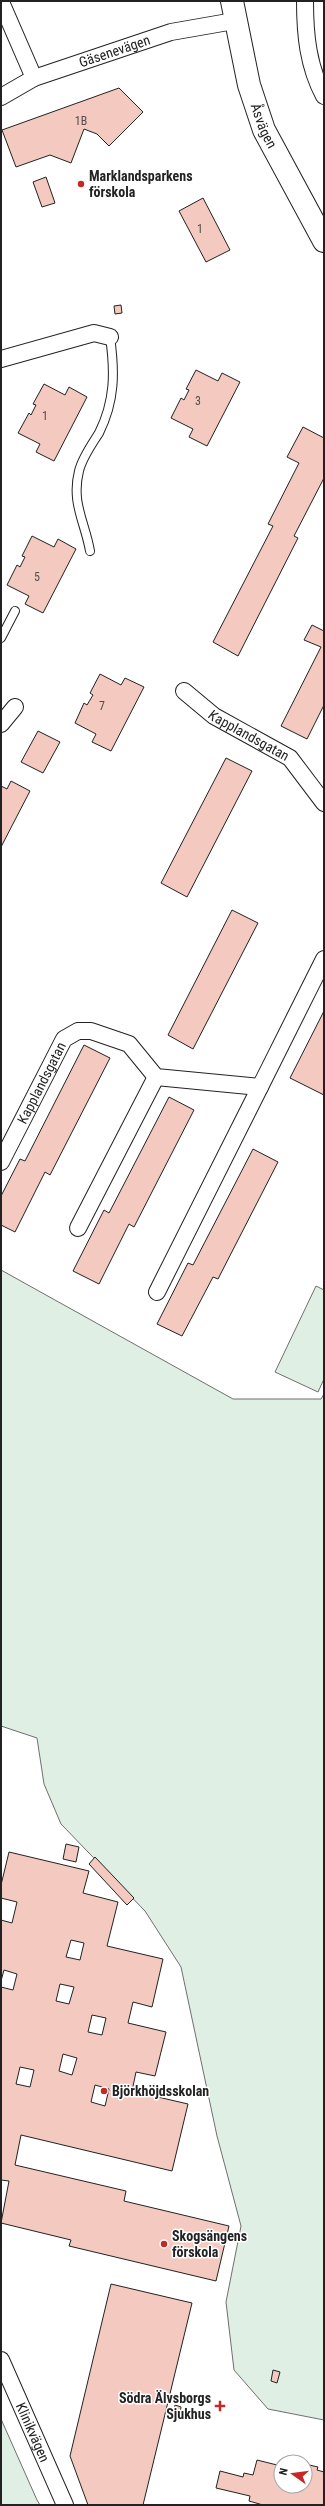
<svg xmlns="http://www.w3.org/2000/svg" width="325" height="2506" font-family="'Roboto Condensed',sans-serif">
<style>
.green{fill:#e0efe3;stroke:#6f6f6f}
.building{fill:#f3c9c0;stroke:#222;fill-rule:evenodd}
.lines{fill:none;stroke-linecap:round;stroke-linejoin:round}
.lane-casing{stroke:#222;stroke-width:10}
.street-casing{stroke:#222;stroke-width:18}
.secondary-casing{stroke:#222;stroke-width:24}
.lane{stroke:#fff;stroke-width:8}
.street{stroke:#fff;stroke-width:16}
.secondary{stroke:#fff;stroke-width:22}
.poi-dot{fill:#c62828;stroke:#fff;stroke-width:1.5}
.labels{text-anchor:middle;stroke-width:3;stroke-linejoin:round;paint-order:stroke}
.number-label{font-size:12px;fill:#564c4a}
.street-label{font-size:14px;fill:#222;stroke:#fff}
.poi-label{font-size:14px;font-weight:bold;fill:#222;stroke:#fff;text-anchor:start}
</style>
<rect width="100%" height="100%" fill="#fff"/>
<g class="green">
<path d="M1,1270l232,129h88l3,-5v1026l-56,-11 -34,-39 -8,-68 15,-76 -24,-90 -36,-169 -36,-56 -84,-87 -17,-40 -7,-46 -36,-12z"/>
<path d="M316,1286l8,4v89l-6,13 -43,-20z"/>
<path d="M1,2419l36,81 3,5h-39z"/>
</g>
<g class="building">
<path d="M119,88l24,24 -34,34 -12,-12 -13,-5 -13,34 -21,-8 -34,12 -14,-37z"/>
<path d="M46,177l9,26 -13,4 -9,-25z"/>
<path d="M203,198l27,52 -24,12 -27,-51z"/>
<path d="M121,305l1,8 -7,1 -1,-8z"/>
<path d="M196,370l22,11 4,-8 18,9 -33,64 -18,-9 4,-8 -22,-11 10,-20 3,2 5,-10 -3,-1z"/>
<path d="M44,384l21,11 4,-8 18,10 -33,64 -18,-9 4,-8 -22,-11 11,-20 2,2 5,-10 -3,-1z"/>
<path d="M303,427l21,11v40l-30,58 4,2 -60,118 -25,-14 60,-116 -5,-2 31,-61 -12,-6z"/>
<path d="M32,536l22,11 4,-8 18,10 -33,64 -18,-9 4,-8 -22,-11 10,-20 3,2 5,-10 -3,-1z"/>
<path d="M312,625l12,6v74l-17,34 -26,-13 40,-79 -17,-7z"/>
<path d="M100,674l21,11 4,-7 19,9 -33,64 -19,-9 4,-8 -21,-11 9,-20 3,2 6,-10 -3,-2z"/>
<path d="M38,731l22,11 -17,31 -22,-11z"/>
<path d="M226,758l26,13 -65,126 -26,-14z"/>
<path d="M11,781l19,10 -29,56v-61l6,3z"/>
<path d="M232,910l26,13 -65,126 -25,-14z"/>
<path d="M324,1011v84l-34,-17z"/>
<path d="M84,1045l26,13 -60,117 -5,-3 -30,60 -14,-7v-29l19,-37 5,2z"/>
<path d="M169,1097l25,13 -60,117 -5,-3 -30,60 -26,-13 31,-61 5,3z"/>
<path d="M253,1149l25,13 -60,117 -5,-2 -31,59 -25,-12 31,-61 5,2z"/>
<path d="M66,1844l13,3 -3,15 -13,-3z"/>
<path d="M9,1852l80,19 -6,22 35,9 -11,44 56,13 -11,48 -19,-5 -5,21 38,9 -11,44 -19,-4 -4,19 56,13 -16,67 -151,-36 -6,30 111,26 -2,10 105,25 -13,55 -147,-35 2,-6 -70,-17 8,-42 -8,-1v-193l12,3 4,-16 -13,-4 -3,11v-61l11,3 5,-21 -16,-4v-13zM71,1940l13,3 -4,17 -14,-3zM60,1984l14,3 -5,17 -13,-3zM92,2015l14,3 -4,17 -14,-3zM63,2054l14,4 -5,17 -13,-4zM20,2067l14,3 -4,17 -14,-3zM95,2085l14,4 -4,17 -14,-4z"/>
<path d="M95,1857l39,41 -7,7 -38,-41z"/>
<path d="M111,2284l81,19 -49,202h-55l-18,-49z"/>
<path d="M273,2370l7,2 -3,11 -6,-2z"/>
<path d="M175,2405l6,2 -1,7 -6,-1z"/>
<path d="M257,2460l24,6v20h24v-22l13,3 -1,3 7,2v33h-61l-14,-4 1,-5 -34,-8 4,-17 23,6 1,-4 9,2z"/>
</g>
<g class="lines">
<g class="lane-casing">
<g id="lane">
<path d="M90,551c-5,-29 -19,-48 -11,-80 3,-13 13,-27 20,-38 16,-32 16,-61 11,-96"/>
<path d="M1,638l14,-27"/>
</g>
</g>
<g class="street-casing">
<g id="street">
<path d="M305,1c0,34 3,65 19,95"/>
<path d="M1,2l33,76"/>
<path id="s1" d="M1,97l33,-19 137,-46 63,-11"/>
<path d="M1,359l93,-26 16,4"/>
<path id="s2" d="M184,691l30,25 76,42 34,45"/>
<path d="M1,724l14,-17"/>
<path id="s3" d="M1,1162l63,-123 14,-8h13l38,13 27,33 104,10 64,-128"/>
<path d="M78,1228l78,-151"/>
<path d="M157,1292l103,-205"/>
<path id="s4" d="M1,2360l64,145"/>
</g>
</g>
<g class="secondary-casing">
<g id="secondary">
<path id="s5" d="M232,1l17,84 15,45 60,111"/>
</g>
</g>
<use href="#lane" class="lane"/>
<use href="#street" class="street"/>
<use href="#secondary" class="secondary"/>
</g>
<g class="poi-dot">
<circle cx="81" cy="184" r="4"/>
<circle cx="104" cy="2091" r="4"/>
<circle cx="164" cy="2244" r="4"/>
<path d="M218 2400h4v4h4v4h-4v4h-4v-4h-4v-4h4z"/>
</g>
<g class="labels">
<g class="number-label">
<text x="81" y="125">1B</text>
<text x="200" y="233">1</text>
<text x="198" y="405">3</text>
<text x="45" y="420">1</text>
<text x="37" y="581">5</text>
<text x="102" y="710">7</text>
</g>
<g class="street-label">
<text dy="5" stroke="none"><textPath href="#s1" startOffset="123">Gäsenevägen</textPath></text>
<text dy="5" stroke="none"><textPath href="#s5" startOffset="129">Åsvägen</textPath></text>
<text dy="5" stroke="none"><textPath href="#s2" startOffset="79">Kapplandsgatan</textPath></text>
<text dy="5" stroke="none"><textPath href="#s3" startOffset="89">Kapplandsgatan</textPath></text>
<text dy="5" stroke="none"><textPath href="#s4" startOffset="79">Klinikvägen</textPath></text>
</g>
<g class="poi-label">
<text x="89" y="181">Marklandsparkens<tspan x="89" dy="16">förskola</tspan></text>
<text x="112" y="2096">Björkhöjdsskolan</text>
<text x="172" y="2241">Skogsängens<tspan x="172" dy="16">förskola</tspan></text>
<text x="211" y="2403" text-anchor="end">Södra Älvsborgs<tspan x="211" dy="16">Sjukhus</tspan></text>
</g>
</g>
<rect width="325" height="2506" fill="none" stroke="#222222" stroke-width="4"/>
<g transform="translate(293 2474) rotate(284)"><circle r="19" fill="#ffffff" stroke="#a7a7a7"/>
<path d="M0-3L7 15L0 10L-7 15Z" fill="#c62828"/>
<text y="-6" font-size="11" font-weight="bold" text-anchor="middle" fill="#222222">N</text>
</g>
</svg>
